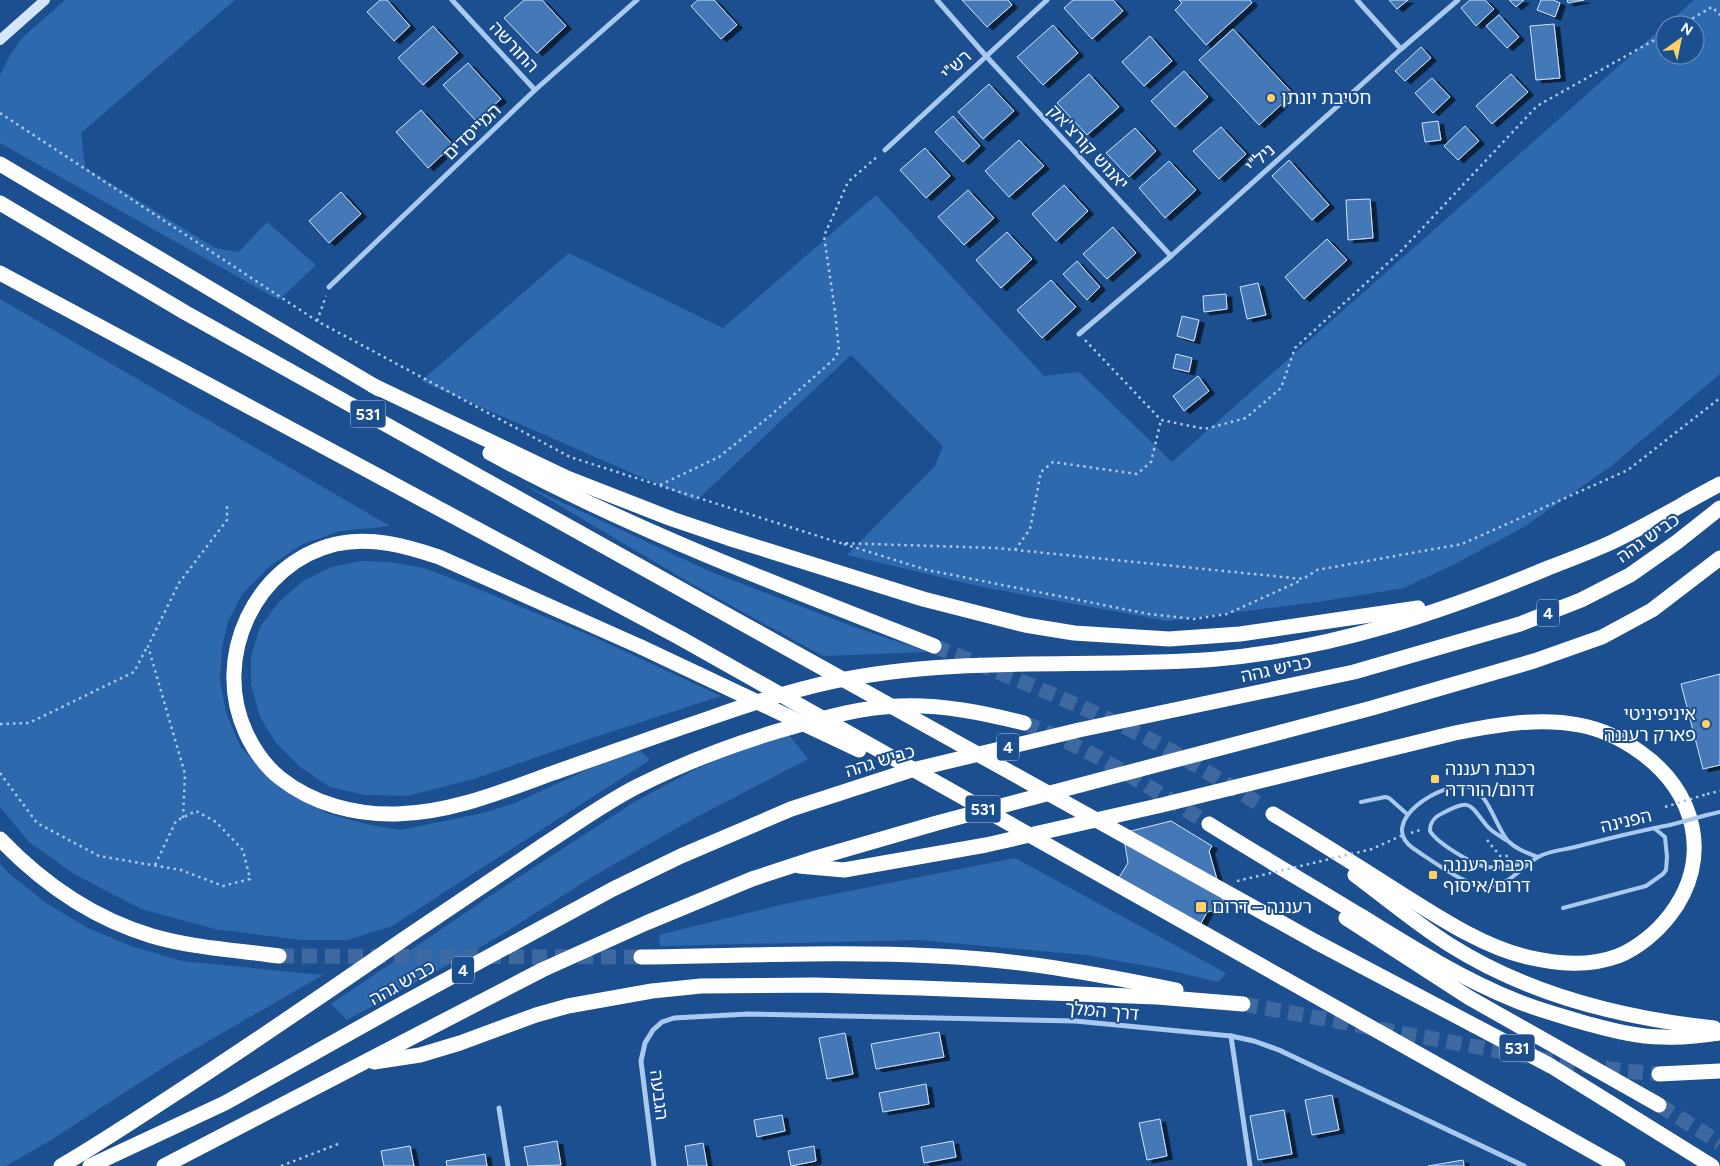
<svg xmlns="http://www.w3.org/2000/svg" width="1720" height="1166" font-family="Figtree,'Noto Sans Hebrew',sans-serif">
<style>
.green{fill:#2e69ad}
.building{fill:#4478b7;stroke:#cfe3fa;filter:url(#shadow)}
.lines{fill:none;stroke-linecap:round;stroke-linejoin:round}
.highway-tunnel{stroke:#3d69a0;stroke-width:15;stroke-dasharray:15 8;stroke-linecap:butt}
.path{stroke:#a9c9ee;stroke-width:2.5;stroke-dasharray:2.5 4;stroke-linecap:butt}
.lane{stroke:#a9c9ee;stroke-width:4}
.street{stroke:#a9c9ee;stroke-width:5}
.secondary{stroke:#d6e6fa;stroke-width:10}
.highway{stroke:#fff;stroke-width:15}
.path-bridge{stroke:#a9c9ee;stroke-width:2.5;stroke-dasharray:2.5 4;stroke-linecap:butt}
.lane-bridge{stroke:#a9c9ee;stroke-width:4}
.highway-bridge{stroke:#fff;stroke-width:15}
.poi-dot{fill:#ffd166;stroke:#1b4f8f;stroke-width:2}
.labels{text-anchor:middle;stroke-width:4;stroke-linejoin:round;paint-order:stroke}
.shield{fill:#1b4f8f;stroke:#bbcadd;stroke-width:1}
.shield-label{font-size:16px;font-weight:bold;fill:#fff}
.street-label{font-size:18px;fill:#fff;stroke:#1b4f8f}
.poi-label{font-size:18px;fill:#fff;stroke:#1b4f8f;text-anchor:start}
</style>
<defs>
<filter id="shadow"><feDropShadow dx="5.5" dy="3" stdDeviation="0" flood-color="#0009"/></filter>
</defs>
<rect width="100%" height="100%" fill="#1b4f8f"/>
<g class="green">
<path d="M65,0h170l-154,133 4,34 130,81 24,4 28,-30 49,43 -37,35 -279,-157v-68l9,-18 13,-19z"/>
<path d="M1694,0h26v374l-110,93 -86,60 -67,36 -53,25 -86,14 -151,19 -185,-34 -135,-32 88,-89 8,-20 -92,-91 -155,146 -275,-120 148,-128 154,75 153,-133 168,181 35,-4 93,90 493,-437v30h30v-30h-30z"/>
<path d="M0,299l390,227 -50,5 -39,14 -31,21 -27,27 -15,28 -6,27 -2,31 6,34 14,33 24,27 29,22 36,19 37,10 34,6 83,-17 32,-10 122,-56 13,13 -258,166 -44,14h-47l-86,-11 -74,-20 -67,-35 -45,-32 -29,-35z"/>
<path d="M523,484l186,87 148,57 72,24 -106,4 -131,-72z"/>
<path d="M361,561l29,1 34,6 42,16 130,54 125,58 -135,44 -112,39 -67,17 -42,-1 -35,-8 -30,-20 -24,-24 -16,-26 -9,-32v-29l9,-29 19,-25 24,-21 28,-14z"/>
<path d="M789,735l19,24 -117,61 -99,57 -99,63 -146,80 -16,-16 165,-112 140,-91 62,-33 35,-15z"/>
<path d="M1015,858l211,115 -8,9 -54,-13 -79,-14 -166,-15 -259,6 -1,-11 125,-31z"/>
<path d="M0,864l11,11 35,28 40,24 45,19 51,15 141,14 -151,87 -121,78 -45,26h-6z"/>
</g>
<g class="building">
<path d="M380,0h7l23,26 -16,15 -27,-29z"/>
<path d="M524,0h18l24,26 -29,27 -33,-35z"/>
<path d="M698,0h16l23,25 -16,14 -30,-33z"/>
<path d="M962,0h46l4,5 -25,22z"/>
<path d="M1073,0h40l10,11 -31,28 -28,-31z"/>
<path d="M1179,0h71l2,3 -46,42 -31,-35 7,-7z"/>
<path d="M1389,0h19l-11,9z"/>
<path d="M1470,0h15l9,9 -18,17 -15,-18z"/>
<path d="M1509,0h15l-8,7z"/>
<path d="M1541,0h12l7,3 -5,14 -18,-7z"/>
<path d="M1567,0h17l-16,3z"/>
<path d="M1499,15l20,22 -12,11 -21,-22z"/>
<path d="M1554,24l6,54 -24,2 -6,-54z"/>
<path d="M1053,25l25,28 -35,32 -26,-28z"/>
<path d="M433,26l25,27 -35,32 -25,-27z"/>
<path d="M1233,29l60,65 -34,31 -60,-65z"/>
<path d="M1150,36l22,25 -28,25 -22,-24z"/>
<path d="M1421,47l10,11 -26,23 -10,-10z"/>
<path d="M468,63l33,36 -25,22 -33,-36z"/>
<path d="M1184,71l24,26 -33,30 -24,-26z"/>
<path d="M1089,74l30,33 -32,28 -30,-32z"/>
<path d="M1511,74l17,18 -36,32 -16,-18z"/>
<path d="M1432,78l18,19 -17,16 -18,-20z"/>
<path d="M989,84l25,27 -31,28 -25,-27z"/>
<path d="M421,110l32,35 -25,23 -32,-36z"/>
<path d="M953,116l27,30 -17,16 -28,-30z"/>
<path d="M1438,121l3,19 -16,2 -3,-19z"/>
<path d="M1465,126l14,15 -21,19 -14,-14z"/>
<path d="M1221,127l25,27 -27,25 -26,-28z"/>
<path d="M1135,128l21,23 -27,26 -23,-24z"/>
<path d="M1019,140l25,26 -35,31 -24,-26z"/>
<path d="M925,148l25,28 -24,22 -26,-28z"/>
<path d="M1289,160l40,45 -17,15 -40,-44z"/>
<path d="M1169,161l27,29 -31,28 -26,-30z"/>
<path d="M1064,185l24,26 -32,30 -24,-27z"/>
<path d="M968,190l26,28 -30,27 -26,-28z"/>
<path d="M341,192l20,22 -32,29 -20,-22z"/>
<path d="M1370,199l3,39 -25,2 -2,-40z"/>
<path d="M1113,227l23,26 -29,26 -24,-25z"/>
<path d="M1007,232l25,27 -31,29 -25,-28z"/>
<path d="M1327,239l20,21 -43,39 -19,-22z"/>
<path d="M1077,261l23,26 -13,13 -24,-26z"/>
<path d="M1051,280l25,27 -34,31 -25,-28z"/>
<path d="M1258,283l8,32 -19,4 -7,-32z"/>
<path d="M1226,294l1,15 -23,3 -1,-16z"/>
<path d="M1182,316l17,4 -5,21 -17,-5z"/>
<path d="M1176,354l16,4 -3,14 -16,-4z"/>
<path d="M1198,376l11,15 -25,20 -11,-15z"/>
<path d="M1720,674v91l-17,4 -22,-85z"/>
<path d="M1171,821l41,25 -3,5 16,57 -18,4 -9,17 -83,-45 13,-21 -5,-30z"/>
<path d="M939,1032l5,25 -68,12 -5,-25z"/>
<path d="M845,1033l8,41 -26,5 -8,-41z"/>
<path d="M926,1084l3,20 -46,8 -4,-19z"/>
<path d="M1332,1095l7,35 -27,5 -7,-35z"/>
<path d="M1284,1110l8,44 -34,6 -8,-44z"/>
<path d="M782,1115l3,16 -28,6 -3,-17z"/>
<path d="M1160,1119l7,37 -20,4 -8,-37z"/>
<path d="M557,1141l4,24 -33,1 -4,-19z"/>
<path d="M953,1141l3,16 -32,6 -3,-16z"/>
<path d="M703,1143l4,23h-19l-3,-20z"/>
<path d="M410,1146l4,20h-30l-3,-15z"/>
<path d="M814,1146l2,15 -25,5 -3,-15z"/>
<path d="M485,1154l2,12h-40l-1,-5z"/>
<path d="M1463,1160l1,6h-36z"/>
</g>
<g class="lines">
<g class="highway-tunnel">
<path d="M934,646c69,28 139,55 207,89 42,21 81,46 121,71"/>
<path d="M1024,723c66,25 125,64 185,101"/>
<path d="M279,956l362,1"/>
<path d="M1243,1004l316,58 67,9 33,3"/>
<path d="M1659,1105l61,38"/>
</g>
<g class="path">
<path d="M1681,25l31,-18 8,8"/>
<path d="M0,113l317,208 253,136 270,86 156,5 307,31 14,-9 145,-26 166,-74 92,-72"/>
<path d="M317,321l9,-25"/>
<path d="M1085,340l76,80 44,9 41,-11 35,-30 14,-40 105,-96 137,-146 128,-72"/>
<path d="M660,485l59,-28 51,-41 63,-56 6,-9 -4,-40 -11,-75 24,-54 30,-26"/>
<path d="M844,544l83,26 222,44 45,5 33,-5 75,-34"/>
<path d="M1015,550l15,-21 11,-57 12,-10 84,12 14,-12 10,-42"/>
<path d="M0,724l29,-1 105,-51 13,-25"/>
<path d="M0,773l37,50 62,33 82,14 42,16 27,-7 -7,-29 -27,-28 -20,-11 -20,10 -21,44"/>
<path d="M1707,794l13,-3"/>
<path d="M183,818l2,-44 -37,-128 31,-63 48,-63v-14"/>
<path d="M1411,833l12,-4"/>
<path d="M1487,840l13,16h9"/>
<path d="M281,1166l57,-22"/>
</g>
<g class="lane">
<path d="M1361,802l24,-5 4,1 18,16"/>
<path d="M1707,815l13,-3"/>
<path d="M1506,840c-6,-4 -14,-8 -19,-14 -18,-22 -16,-28 -44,-13 -9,4 -13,9 -13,18 7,12 42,33 56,36 13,2 29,-2 43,-4"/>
<path d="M1538,857c-11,-4 -22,-8 -30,-16 -13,-15 -19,-48 -39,-54 -24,-8 -95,35 -55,62 17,11 49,35 69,37 25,3 36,-18 55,-29 10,-6 25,-7 37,-10 31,-8 63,-16 95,-22"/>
<path d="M1563,908l83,-22 17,-12 3,-4 1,-13 -2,-20 -11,-9"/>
</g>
<g class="street">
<path d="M452,0l83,90"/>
<path d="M937,0l49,56 185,200"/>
<path d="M1357,0l44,49"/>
<path d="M885,150l162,-150"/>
<path d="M329,287l206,-197 102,-90"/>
<path d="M1079,334l92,-78 230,-207 57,-49"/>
<path d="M1231,1036l19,130"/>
<path d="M499,1108l9,58"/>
<path d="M654,1166l-13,-105 4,-18 8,-13 9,-8 12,-4 74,-4 327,7 156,15 23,5 25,9 245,116"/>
</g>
<path class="secondary" d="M0,40l45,-40"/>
<g class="highway">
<path d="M0,164l379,225"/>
<path d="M0,203l186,110 552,308"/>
<path d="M0,273l682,366"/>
<path d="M372,385l195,93 105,41 56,19 195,61 102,26 49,8 95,6 71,-5 178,-26"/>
<path d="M490,453c142,77 294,134 444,193"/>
<path d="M641,647l-202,-90c-33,-11 -68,-21 -103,-13 -81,19 -125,114 -90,189 8,17 19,33 34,45 33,26 75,37 117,36 54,-1 106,-23 156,-41 52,-18 103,-37 154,-54 42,-15 85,-29 128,-38 126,-26 255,-12 382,-22 115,-10 226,-47 331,-91 21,-8 42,-16 62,-25 38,-18 74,-40 110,-59"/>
<path d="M1209,824c50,31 101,61 152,92 50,31 101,63 156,85 22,9 45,15 68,22 26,7 52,14 78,14 19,1 38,-1 57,-4"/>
<path d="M0,839c43,45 92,79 152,97 41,12 85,14 127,20"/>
<path d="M799,866l45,4 142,-25 176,-40 293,-72c40,-8 83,-16 124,-8 22,4 43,14 61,27 56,39 73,107 30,163 -13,17 -32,33 -52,41 -30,11 -60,8 -91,1 -46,-11 -90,-41 -130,-66 -41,-26 -82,-52 -124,-77"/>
<path d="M1355,875c31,23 62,49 95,70 79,50 171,73 264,83"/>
<path d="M1346,918l122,79 191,108"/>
<path d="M1316,942l235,124 161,100"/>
<path d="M641,957c98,-1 197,-6 295,-1 81,3 161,18 240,34"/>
<path d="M1285,979l333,187"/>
<path d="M374,1062l46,-7 40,-12 76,-28 32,-9 84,-15 49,-5 114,-1 105,3 237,9 86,7"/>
<path d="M1659,1074l61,-3"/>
<path d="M61,1166c36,-21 71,-44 106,-67 80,-52 159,-106 237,-160 47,-32 94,-63 141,-95 31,-20 61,-42 93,-58 50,-25 100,-44 154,-59 35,-10 71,-20 107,-21 42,-2 85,7 125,17"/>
<path d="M90,1166l135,-63 173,-97 215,-117 68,-33 110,-47 117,-38 171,-41 275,-58 166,-48 61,-24 49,-25 47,-33 43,-34"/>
<path d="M164,1166l378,-196 104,-47 106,-44 64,-21 121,-35 435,-115 162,-47 68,-24 50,-27 68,-52"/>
</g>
<g class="path-bridge">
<path d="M1665,807l42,-13"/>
<path d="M1237,881l135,-32 31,-14"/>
</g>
<path class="lane-bridge" d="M1670,825l37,-10"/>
<g class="highway-bridge">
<path d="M738,621l578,321"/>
<path d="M682,639l603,340"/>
<path d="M641,647l218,103"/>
</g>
</g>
<g class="poi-dot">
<circle cx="1271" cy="98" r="5"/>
<circle cx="1706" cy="724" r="5"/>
<rect x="1430" y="774" width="10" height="10" rx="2.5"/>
<rect x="1428" y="870" width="10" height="10" rx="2.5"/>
<rect x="1195" y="901" width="12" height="12" rx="2.5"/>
</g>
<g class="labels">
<g class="shield">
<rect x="350.5" y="400.5" width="35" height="27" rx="4"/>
<rect x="1537" y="599.5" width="22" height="27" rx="4"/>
<rect x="997" y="733.5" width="22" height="27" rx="4"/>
<rect x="965.5" y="795.5" width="35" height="27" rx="4"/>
<rect x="452" y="956.5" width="22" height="27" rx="4"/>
<rect x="1499.5" y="1034.5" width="35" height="27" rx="4"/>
</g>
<g class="shield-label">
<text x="368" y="420">531</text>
<text x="1548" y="619">4</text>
<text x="1008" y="753">4</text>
<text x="983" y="815">531</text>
<text x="463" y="976">4</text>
<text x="1517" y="1054">531</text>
</g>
<g class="street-label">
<text transform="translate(514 47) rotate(47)" y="6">החורשה</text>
<text transform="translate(956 65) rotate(-43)" y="6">רש"י</text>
<text transform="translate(472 132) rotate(-44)" y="6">המייסדים</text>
<text transform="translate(1088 147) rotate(47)" y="6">יאנוש קורצ'אק</text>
<text transform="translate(1260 158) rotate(-42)" y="6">ניל"י</text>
<text transform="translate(1648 538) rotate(-35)" y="6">כביש גהה</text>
<text transform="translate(1276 669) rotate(-12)" y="6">כביש גהה</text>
<text transform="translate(880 761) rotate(-17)" y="6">כביש גהה</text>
<text transform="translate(1626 821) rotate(-13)" y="6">הפנינה</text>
<text transform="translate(402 983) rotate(-29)" y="6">כביש גהה</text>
<text transform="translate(1102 1011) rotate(5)" y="6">דרך המלך</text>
<text transform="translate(659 1095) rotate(83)" y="6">הגבעה</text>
</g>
<g class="poi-label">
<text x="1281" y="104">חטיבת יונתן</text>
<text x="1696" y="720" text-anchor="end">איניפיניטי<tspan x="1696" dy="21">פארק רעננה</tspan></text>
<text x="1445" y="775">רכבת רעננה<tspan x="1445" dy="21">דרום/הורדה</tspan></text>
<text x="1443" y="871">רכבת רעננה<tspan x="1443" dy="21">דרום/איסוף</tspan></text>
<text x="1212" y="913">רעננה – דרום</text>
</g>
</g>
<g transform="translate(1680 40) rotate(33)"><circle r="24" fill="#1b4f8f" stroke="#7695bc"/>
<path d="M0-4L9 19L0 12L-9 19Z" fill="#ffd166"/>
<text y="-8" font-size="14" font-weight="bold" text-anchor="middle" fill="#ffffff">N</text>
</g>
</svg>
